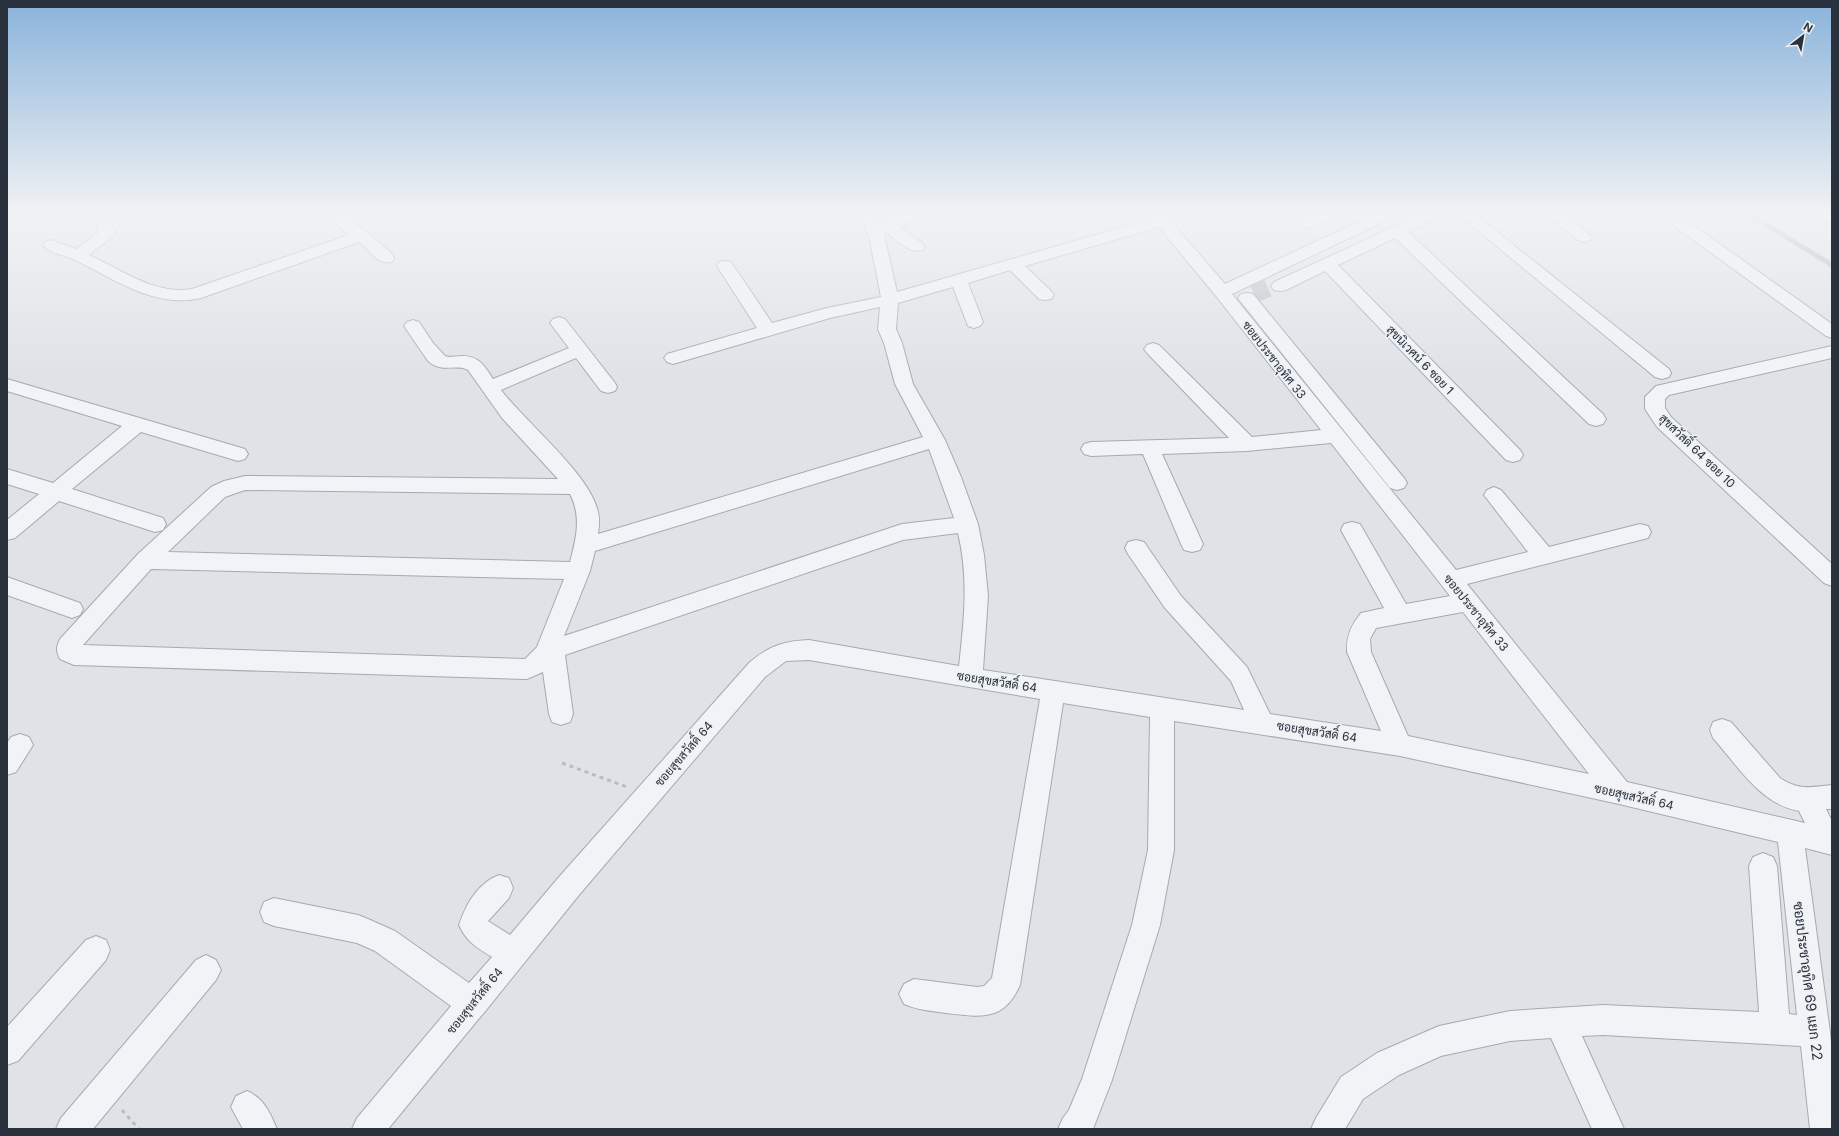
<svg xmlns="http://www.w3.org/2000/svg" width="1839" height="1136" font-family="Inter,Sarabun,sans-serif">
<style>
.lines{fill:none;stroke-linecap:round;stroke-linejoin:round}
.stream{stroke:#9db2c4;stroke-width:5}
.minor-tunnel{stroke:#bbbfc5;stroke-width:18;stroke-dasharray:18 9;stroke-linecap:butt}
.minor-casing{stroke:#a5aab1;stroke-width:2}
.path{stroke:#b9bdc2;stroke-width:3;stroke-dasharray:4 4;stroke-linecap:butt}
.minor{fill:#f1f3f6;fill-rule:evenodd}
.labels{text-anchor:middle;stroke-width:3;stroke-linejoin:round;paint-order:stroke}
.street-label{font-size:12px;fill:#29313d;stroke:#eef1f5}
.near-street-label{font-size:14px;fill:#29313d;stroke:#eef1f5}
</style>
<rect width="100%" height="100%" fill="#dfe3e7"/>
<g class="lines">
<path class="stream" d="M1750,215l82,50"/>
<path class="minor-tunnel" d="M1254,294l14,-6"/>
<g class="minor-casing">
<g id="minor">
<path d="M339,215h16l-3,7 16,11 24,21 2,4 -2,4c-15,3 -22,-12 -33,-20l-158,56c-47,11 -88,-20 -128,-39 -9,-4 -25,-6 -30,-14l2,-3 6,-2 25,9 22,-16 -2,-8 2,-3 6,-2 6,2 5,9 -1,4 -25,20c33,15 65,40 103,34l157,-54 -10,-8 -3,-6z"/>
<path d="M855,215h17l8,9 19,-9h20l-2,3 -17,9 23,17 2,3 -2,3c-14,4 -25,-9 -36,-17l-3,2 13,57 265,-76 6,2 57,66 148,-69h20l-2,3 -159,76 224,276 72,-18 -44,-57 3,-5 7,-3 7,3 48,57 91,-23 8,2 3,6 -3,6 -181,46 160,198 178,41 -6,-12c-39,-7 -61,-45 -86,-73l-3,-8 3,-8 9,-3 9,3 49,56c20,13 30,9 52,7v24h-6l6,12v34l-27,-7 25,184 2,21v76h-22l-9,-83 -198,-11 -21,1 42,93h-32l-41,-91 -41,3 -69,15 -42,19 -36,24 -18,30h-34l5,-11 25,-41 36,-24 62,-27 71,-15 93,-6 156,7 -10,-146 4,-9 10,-4 10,4 4,9 12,148 8,1 -19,-173 -159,-38 -219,-48 -226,-35v129l-14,75 -48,155 -19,49h-35l5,-11 6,-8 13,-31 50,-154 16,-75 2,-133 -87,-14 -43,282c-16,37 -40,32 -74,28 -14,-2 -29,-3 -42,-9l-5,-10 5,-10 10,-5 63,8 7,-1 8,-8 48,-279 -231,-39 -23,1 -21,16 -186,218 -96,119 -2,2 -93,113h-36l5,-11 94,-112 -76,-55 -18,-8 -83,-17 -10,-4 -4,-10 4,-10 10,-4 84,17 10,4 27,12 74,52 23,-26c-15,-9 -26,-16 -33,-32 7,-21 19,-42 40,-50l10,3 4,10 -4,10 -21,23 22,14 49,-58 190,-214c20,-17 34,-22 60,-23l150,26c5,-45 10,-88 -1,-133l-55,7 -338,115 8,59 -3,8 -9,3 -9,-3 -3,-8 -6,-42 -16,7 -453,-14 -14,-6c-4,-8 -4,-12 0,-20l78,-85 73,-67 13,-6 21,-5 313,3 -56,-61 -34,-48c-13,-7 -25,4 -40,-9l-24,-35 3,-4 6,-2 6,2 14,21 12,13c5,2 10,0 16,0 17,-1 24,10 32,23l76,-31 -19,-25 3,-4 6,-2 6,2 50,64 2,4 -2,4 -7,2 -7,-2 -25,-33 -75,32c25,33 89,84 97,122 2,7 1,15 0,22l325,-97 -28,-53 -11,-41 -6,-14 2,-22 -50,11 -157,46 -6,-2 -3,-4 3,-4 90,-26 -40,-62 2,-4 6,-1 6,1 41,61 55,-15 54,-11 -11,-56 -6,-17zM1159,227l57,69 105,134 -69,7 -93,-92 -6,-2 -6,2 -3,4 3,4 82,85 -138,4 -7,2 -3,5 3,5 7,2 52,-2 38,90 3,6 8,2 8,-2 3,-6 -41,-90 85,-3 84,-8 119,153 -44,8 -46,-80 -8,-2 -8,2 -3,6 43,78 -23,5c-10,12 -15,24 -14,39l34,79 -111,-17 -23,-47 -66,-71 -37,-54 -8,-2 -8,2 -3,6 3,6 37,54 66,73 13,29 -261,-40 5,-74 -4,-41 -6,-31 -17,-47 -16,-37 -32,-56 -11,-41 -6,-14 2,-26 55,-16 15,39 6,2 6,-2 3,-4 -15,-39 42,-13 29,29 6,1 6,-1 3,-4 -3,-4 -26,-25zM929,449l25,69 -52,6 -338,112 26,-65 5,-20zM245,490l325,4c12,23 6,45 0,68l-402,-10 57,-55zM151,569l413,10 -27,68 -12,12 -442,-14zM1463,612l126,162 -181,-38 -37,-84 -1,-13 6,-11z"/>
<path d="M1314,215h19c-6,8 -21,15 -31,12l-2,-3 2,-3z"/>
<path d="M1420,215h20l-2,3 -30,14 195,182 3,5 -3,5 -7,2 -7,-2 -194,-186 -57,27 182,185 3,5 -3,5 -7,2 -7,-2 -181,-189 -39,19 -6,1 -6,-1 -3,-4 3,-4z"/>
<path d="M1459,215h17l193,154 2,4 -2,4 -7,2 -7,-2z"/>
<path d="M1547,215h18l27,22 -2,3 -6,2 -6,-2z"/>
<path d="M1819,215h13v7l-11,-4z"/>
<path d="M1680,218l6,2 146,104v14l-6,-2 -152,-110 -2,-3 2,-3z"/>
<path d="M1247,293l6,1 151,184 3,5 -3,5 -7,2 -7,-2 -149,-186 -3,-4 3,-4z"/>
<path d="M1832,346v12l-163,37 -4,4v9l6,9 161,147v22l-8,-3 -167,-156 -12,-18v-12l11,-11z"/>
<path d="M7,379l238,70 3,5 -3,5 -7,2 -97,-29 -69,57 91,29 3,6 -3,6 -8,2 -96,-31 -44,37 -8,2v-20l32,-26 -32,-10v-15l46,14 69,-57 -115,-35z"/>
<path d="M7,577l73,26 3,6 -3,6 -8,3 -65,-23z"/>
<path d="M20,734l9,3 4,8 -17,27 -9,3v-32l4,-6z"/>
<path d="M96,936l10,4 4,10 -4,10 -88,101 -11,4v-38l79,-87z"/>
<path d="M206,955l10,5 5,10 -5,10 -123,149h-37l5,-11 135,-158z"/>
<path d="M247,1091c17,7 23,22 30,38h-34l-12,-22 5,-11z"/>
</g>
</g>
<g class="path">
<path d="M562,763l65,24"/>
<path d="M122,1110l17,19"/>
</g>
<use href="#minor" class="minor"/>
</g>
<linearGradient id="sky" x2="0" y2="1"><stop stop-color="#8ab3da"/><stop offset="0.57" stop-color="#f1f2f4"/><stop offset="1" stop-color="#f1f2f4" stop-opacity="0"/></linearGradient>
<rect width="1839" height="374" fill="url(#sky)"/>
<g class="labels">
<g class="street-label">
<text transform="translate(1274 360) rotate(52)" y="4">ซอยประชาอุทิศ 33</text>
<text transform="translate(1420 360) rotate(46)" y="4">สุขนิเวศน์ 6 ซอย 1</text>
<text transform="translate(1697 451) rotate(44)" y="4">สุขสวัสดิ์ 64 ซอย 10</text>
<text transform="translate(1476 613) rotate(51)" y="4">ซอยประชาอุทิศ 33</text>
<text transform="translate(997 682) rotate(9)" y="4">ซอยสุขสวัสดิ์ 64</text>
<text transform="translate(1317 732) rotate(9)" y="4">ซอยสุขสวัสดิ์ 64</text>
<text transform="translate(684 754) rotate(-49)" y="4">ซอยสุขสวัสดิ์ 64</text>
<text transform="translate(1634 797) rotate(13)" y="4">ซอยสุขสวัสดิ์ 64</text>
<text transform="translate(475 1001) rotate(-51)" y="4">ซอยสุขสวัสดิ์ 64</text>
</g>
<g class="near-street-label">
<text transform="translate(1808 981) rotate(83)" y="5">ซอยประชาอุทิศ 69 แยก 22</text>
</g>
</g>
<rect width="1839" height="1136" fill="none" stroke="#29313d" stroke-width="16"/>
<g transform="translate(1803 36) rotate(31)" stroke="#eef1f5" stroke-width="3" paint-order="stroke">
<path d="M0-3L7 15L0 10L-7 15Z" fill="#29313d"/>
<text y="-6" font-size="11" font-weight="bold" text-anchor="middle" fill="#29313d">N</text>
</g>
</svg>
